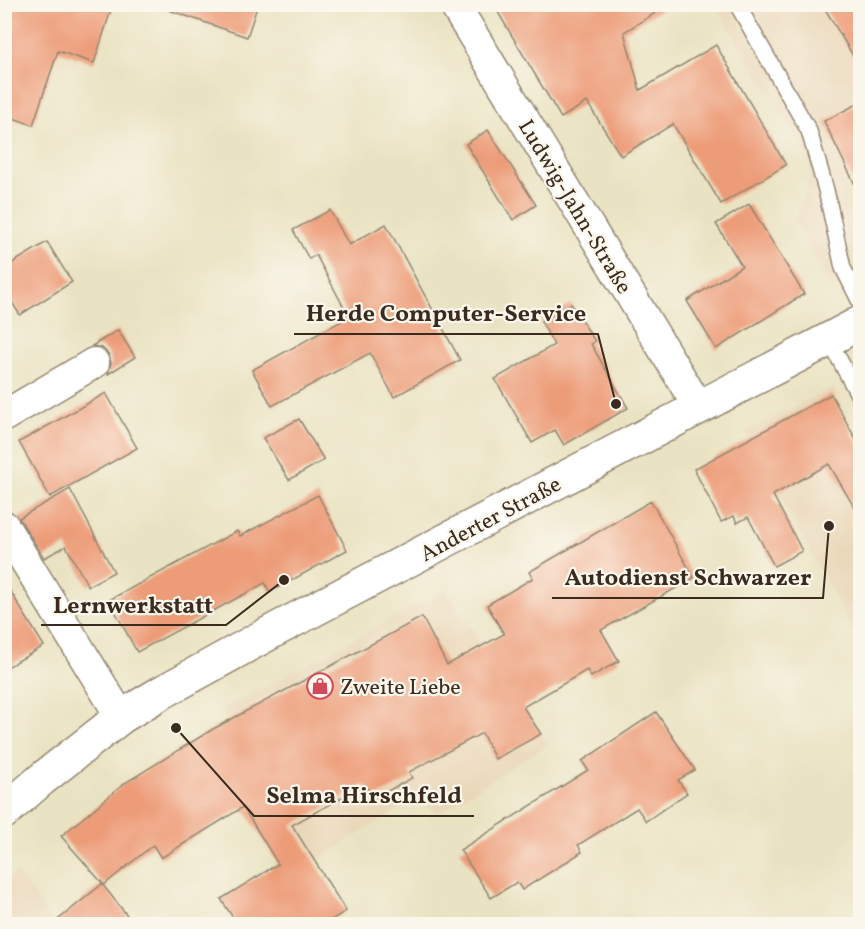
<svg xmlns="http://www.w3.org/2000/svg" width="865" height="929" font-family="Vollkorn,serif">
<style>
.built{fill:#ead8ba}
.building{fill:#ed9c78}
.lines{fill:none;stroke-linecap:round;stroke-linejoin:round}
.lane-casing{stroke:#928670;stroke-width:18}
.street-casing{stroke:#928670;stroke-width:33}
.secondary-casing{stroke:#928670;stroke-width:36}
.lane{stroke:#fff;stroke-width:15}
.street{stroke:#fff;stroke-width:30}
.secondary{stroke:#fff;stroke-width:33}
.labels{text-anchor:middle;stroke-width:4.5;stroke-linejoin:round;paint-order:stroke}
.street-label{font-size:22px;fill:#3b2a1e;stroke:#fbf7ec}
.poi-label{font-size:22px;fill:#3b2a1e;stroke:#fbf7ec;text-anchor:start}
.leader{fill:none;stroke:#3b2a1e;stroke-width:2}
.callout-dot{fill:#3b2a1e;stroke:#fbf7ec;stroke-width:2}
.callout-label{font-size:24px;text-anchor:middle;font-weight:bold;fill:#3b2a1e;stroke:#fbf7ec;stroke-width:4.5;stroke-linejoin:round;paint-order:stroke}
</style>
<rect width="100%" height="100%" fill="#fbf7ec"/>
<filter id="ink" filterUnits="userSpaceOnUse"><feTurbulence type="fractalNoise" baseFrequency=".0167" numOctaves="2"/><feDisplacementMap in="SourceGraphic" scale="12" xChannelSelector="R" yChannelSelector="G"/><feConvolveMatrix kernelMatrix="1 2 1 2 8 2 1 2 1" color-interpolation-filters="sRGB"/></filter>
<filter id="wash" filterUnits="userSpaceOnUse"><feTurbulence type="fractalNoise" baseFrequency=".008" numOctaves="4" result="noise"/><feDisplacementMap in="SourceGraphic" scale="24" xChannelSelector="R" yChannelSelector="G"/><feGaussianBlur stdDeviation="1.35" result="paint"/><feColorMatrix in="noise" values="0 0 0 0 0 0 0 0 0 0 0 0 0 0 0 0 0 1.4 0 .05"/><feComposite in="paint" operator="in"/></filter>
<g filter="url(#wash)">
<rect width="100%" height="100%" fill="#eae3c3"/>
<g class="built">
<path d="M715,5h145v269l-29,16 -36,-70 10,-25 5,-21 -2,-17z"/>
<path d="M833,387l27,53v204l-114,-212z"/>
<path d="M446,590l102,154 -112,71 -14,-20 -107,66 -94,-151z"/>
<path d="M17,871l36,53h-48v-42z"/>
</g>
<g id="blocks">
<g class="building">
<path d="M4,4h109l-19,59 -36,-12 -25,74 -29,-10z"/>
<path d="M167,4h91l-11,33 -81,-28z"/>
<path d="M493,4h177l-46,28 16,58 76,-45 70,120 -65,39 -48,-80 -52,32 -34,-54 -26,16z"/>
<path d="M822,4h39v65z"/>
<path d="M861,102v95l-37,-76z"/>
<path d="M488,130l48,75 -23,15 -47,-76z"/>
<path d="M749,204l55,90 -88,55 -29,-48 55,-35 -26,-42z"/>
<path d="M330,210l19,35 37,-21 74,136 -66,37 -24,-44 -98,53 -20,-36 97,-53 -33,-62 -7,4 -16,-29z"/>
<path d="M47,242l25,40 -52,33 -16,-25v-22z"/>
<path d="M571,304l24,37 -4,3 37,64 -64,37 -9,-15 -23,13 -37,-64 59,-34 -13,-24z"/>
<path d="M118,330l17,27 -27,17 3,-11 -2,-8 -7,-7 -10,-2z"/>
<path d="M106,393l31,55 -87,49 -31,-55z"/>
<path d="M831,394l30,55v70l-32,-55 -56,31 29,56 -28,15 -26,-49 -11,6 -3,-7 -13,6 -27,-53z"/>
<path d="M299,419l25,41 -35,20 -26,-42z"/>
<path d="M70,489l44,83 -26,14 -22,-40 -22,12 -25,-40z"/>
<path d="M318,495l29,55 -77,42 -5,-9 -128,69 -28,-52 128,-69 3,5z"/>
<path d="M651,501l43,77 -93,52 18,31 -28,16 -4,-7 -64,37 18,27 -46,25 -13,-26 -73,39 3,6 -39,21 -8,-14 -73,40 54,86 -21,13h-88l-16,-25 57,-35 -35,-57 -82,51 -8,-13 -49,40 -43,-49 64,-53 88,-54 209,-112 25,48 57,-31 -17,-29 46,-27 -4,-6z"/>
<path d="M4,581l40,65 -40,23z"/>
<path d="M656,712l39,58 -17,10 9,13 -41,28 -9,-13 -59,37 4,7 -60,38 -5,-8 -26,16 -31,-48 128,-80 -6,-9z"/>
<path d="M102,884l32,40h-81z"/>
</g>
</g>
</g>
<g filter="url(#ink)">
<use href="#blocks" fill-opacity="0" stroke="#928670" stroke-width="1.5"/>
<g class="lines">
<g class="lane-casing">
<g id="lane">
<path d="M737,4l72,127 17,59 17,78 17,34"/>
<path d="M829,340l31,58"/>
</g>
</g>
<g class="street-casing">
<g id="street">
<path d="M454,4l245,404"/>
<path d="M4,416l90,-53"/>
<path d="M4,526l117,191"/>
</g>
</g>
<g class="secondary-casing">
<path id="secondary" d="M4,812l38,-33 79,-62 38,-23 118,-65 583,-306"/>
</g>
<use href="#lane" class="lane"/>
<use href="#street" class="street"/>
<use href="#secondary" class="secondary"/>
</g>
</g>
<defs>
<g id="shop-ring" transform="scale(1.35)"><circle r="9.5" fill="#fbf7ec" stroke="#d1495b" stroke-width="1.5"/><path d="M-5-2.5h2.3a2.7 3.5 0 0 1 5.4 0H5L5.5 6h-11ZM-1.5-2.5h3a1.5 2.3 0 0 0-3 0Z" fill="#d1495b"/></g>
</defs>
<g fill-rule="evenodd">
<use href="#shop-ring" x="320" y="686"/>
</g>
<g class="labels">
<g class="street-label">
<text transform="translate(576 206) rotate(59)" y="8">Ludwig-Jahn-Straße</text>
<text transform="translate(490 518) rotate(-28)" y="8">Anderter Straße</text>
</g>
<g class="poi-label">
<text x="340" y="694">Zweite Liebe</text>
</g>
</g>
<path class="leader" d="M616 404L598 334H294M829 526L823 598H552M284 580L226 625H41M176 728L254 816H474"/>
<g class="callout-dot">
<circle cx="616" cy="404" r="6"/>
<circle cx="829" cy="526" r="6"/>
<circle cx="284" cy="580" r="6"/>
<circle cx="176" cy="728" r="6"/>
</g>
<g class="callout-label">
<text x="446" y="321">Herde Computer-Service</text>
<text x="688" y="585">Autodienst Schwarzer</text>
<text x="133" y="613">Lernwerkstatt</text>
<text x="364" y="803">Selma Hirschfeld</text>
</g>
<rect width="865" height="929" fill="none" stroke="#fbf7ec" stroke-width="24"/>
</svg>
